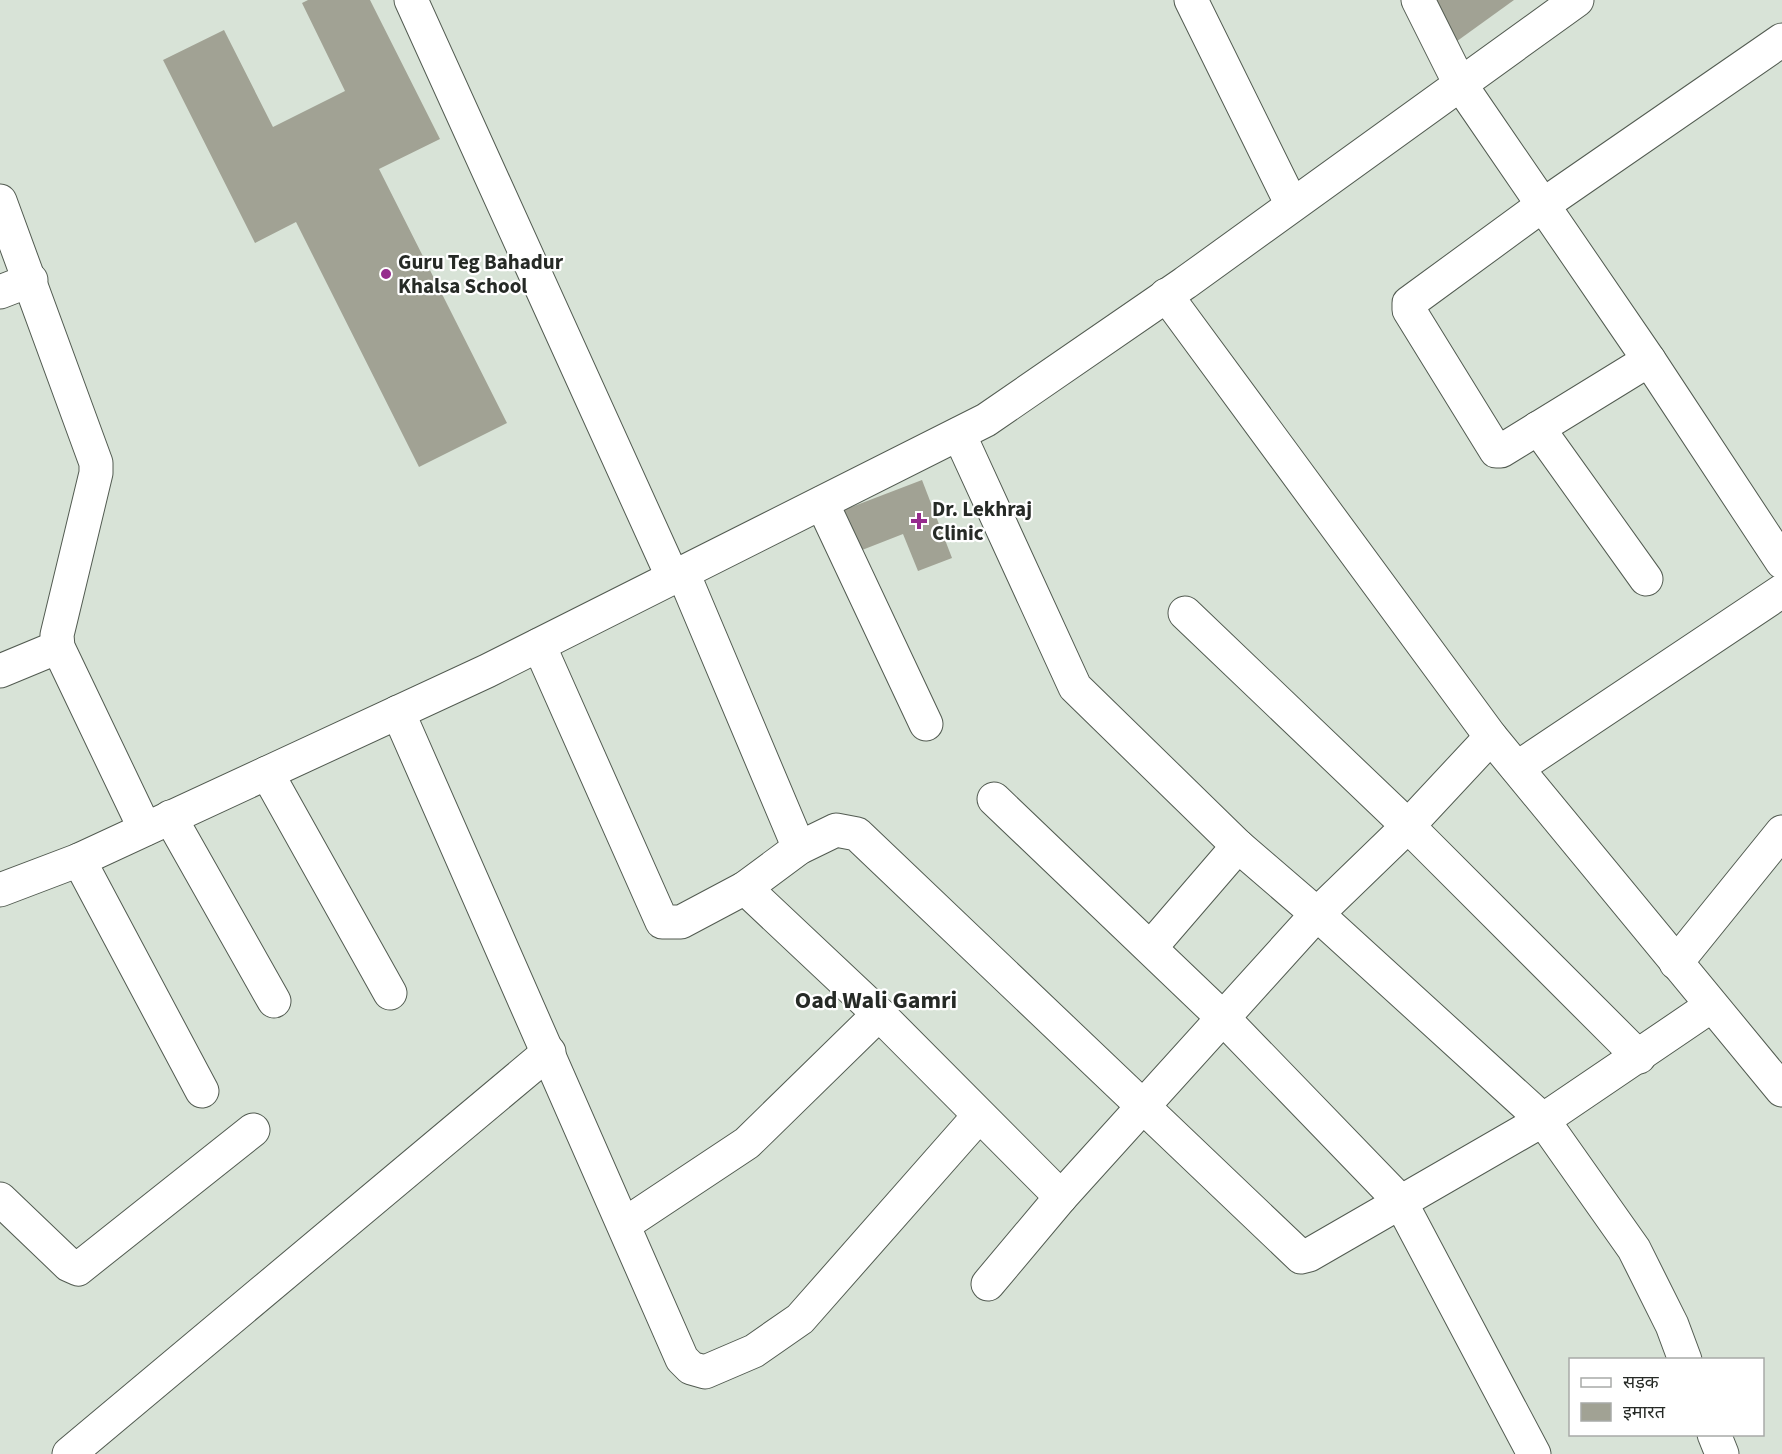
<svg xmlns="http://www.w3.org/2000/svg" width="1782" height="1454" font-family="'Source Sans 3','Noto Sans Devanagari',sans-serif">
<style>
.building{fill:#a1a294}
.lines{fill:none;stroke-linecap:round;stroke-linejoin:round}
.minor-casing{stroke:#525b51;stroke-width:35}
.minor{stroke:#fff;stroke-width:33}
.poi-dot{fill:#962b8d;stroke:#fff;stroke-width:2}
.labels{text-anchor:middle;stroke-width:4.5;stroke-linejoin:round;paint-order:stroke}
.poi-label{font-size:21px;font-weight:bold;fill:#262a26;stroke:#fff;text-anchor:start}
.quarter-label{font-size:24px;font-weight:bold;fill:#262a26;stroke:#fff}
</style>
<rect width="100%" height="100%" fill="#d8e3d7"/>
<g class="building">
<path d="M308,0h62l70,139 -61,30 128,254 -88,44 -123,-245 -41,21 -92,-183 61,-30 49,97 72,-36 -43,-88z"/>
<path d="M1433,0h81l-61,44z"/>
<path d="M922,480l30,78 -34,13 -15,-37 -46,18 -16,-41z"/>
</g>
<g class="lines">
<g class="minor-casing">
<g id="minor">
<path d="M411,0l262,578"/>
<path d="M1191,0l101,205"/>
<path d="M1418,0l42,84 189,276 133,202"/>
<path d="M0,201l96,262v10l-39,162 1,12 87,182"/>
<path d="M0,292l31,-12"/>
<path d="M1166,295l325,442 291,353"/>
<path d="M1649,360l-148,91h-5l-87,-141v-7l134,-98 239,-165"/>
<path d="M1538,428l108,151"/>
<path d="M959,434l116,253 163,159 79,68 226,206 91,129 38,76 13,35"/>
<path d="M822,503l104,221"/>
<path d="M683,573l116,275"/>
<path d="M1185,613l223,213 231,231"/>
<path d="M539,645l123,277h19l64,-34 54,-40 37,-18 21,4 444,423 8,-2 234,-135 168,-114"/>
<path d="M0,671l58,-24"/>
<path d="M398,712l284,647 9,9 14,4 49,-21 46,-32 178,-202"/>
<path d="M1517,768l265,-177"/>
<path d="M267,773l123,220"/>
<path d="M994,799l229,219 177,183 134,253"/>
<path d="M170,817l104,184"/>
<path d="M79,860l123,231"/>
<path d="M745,888l134,126 182,183"/>
<path d="M0,890l79,-30 408,-189 499,-251 199,-137 392,-283"/>
<path d="M1151,947l87,-101"/>
<path d="M1676,963l106,-131"/>
<path d="M0,1199l69,66 9,4 175,-139"/>
<path d="M625,1224l122,-81 132,-129"/>
<path d="M988,1284l73,-87 256,-283 91,-88 83,-89"/>
<path d="M1714,1434l8,20"/>
<path d="M69,1454l480,-402"/>
</g>
</g>
<use href="#minor" class="minor"/>
</g>
<g class="poi-dot">
<circle cx="386" cy="274" r="6"/>
<path d="M916 512h6v6h6v6h-6v6h-6v-6h-6v-6h6z"/>
</g>
<g class="labels">
<g class="poi-label">
<text x="398" y="269">Guru Teg Bahadur<tspan x="398" dy="24">Khalsa School</tspan></text>
<text x="932" y="516">Dr. Lekhraj<tspan x="932" dy="24">Clinic</tspan></text>
</g>
<g class="quarter-label">
<text x="876" y="1008">Oad Wali Gamri</text>
</g>
</g>
<rect x="1569" y="1358" width="195" height="78" fill="#ffffff" stroke="#a8aaa8" stroke-width="1.5"/>
<rect x="1581" y="1378" width="30" height="9" fill="#ffffff" stroke="#a8aaa8" stroke-width="1.5"/>
<text x="1623" y="1388" font-size="18" fill="#262a26">सड़क</text>
<rect x="1581" y="1403" width="30" height="18" fill="#a1a294" stroke="#a8aaa8" stroke-width="1.5"/>
<text x="1623" y="1418" font-size="18" fill="#262a26">इमारत</text>
</svg>
